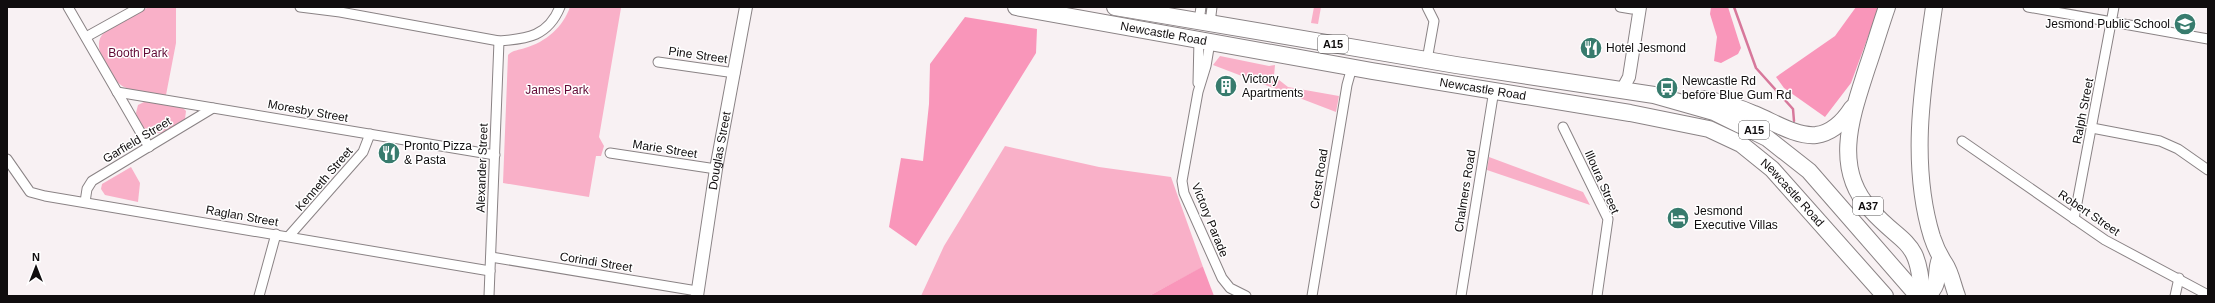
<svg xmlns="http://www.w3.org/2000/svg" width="2215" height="303" font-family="Helvetica,sans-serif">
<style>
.green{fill:#f9b0c8}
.forest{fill:#f996ba}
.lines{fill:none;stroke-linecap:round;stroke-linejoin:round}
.stream{stroke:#d7789b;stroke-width:2.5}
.street-casing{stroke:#8a8385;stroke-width:11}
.secondary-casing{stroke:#8a8385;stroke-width:14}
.highway-casing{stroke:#8a8385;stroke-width:18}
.street{stroke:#fff;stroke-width:9}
.secondary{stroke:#fff;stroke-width:12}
.highway{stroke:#fff;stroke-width:16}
.labels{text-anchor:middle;stroke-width:3;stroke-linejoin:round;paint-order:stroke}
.shield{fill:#fff;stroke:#585656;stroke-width:1}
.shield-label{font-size:11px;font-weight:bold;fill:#100d0e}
.poi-label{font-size:12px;fill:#100d0e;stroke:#fff;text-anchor:start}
.street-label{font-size:12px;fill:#100d0e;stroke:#fff}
.park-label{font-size:12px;fill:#610935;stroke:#fff}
</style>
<rect width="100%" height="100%" fill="#f8f1f3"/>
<g class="green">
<path d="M149,7h27v36l-10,52c-13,-2 -29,-2 -42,-8 -12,-6 -33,-39 -22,-52 9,-11 34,-21 47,-28z"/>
<path d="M570,7l51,1 -22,129 5,9 -3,10h-5l-7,41 -86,-14 5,-128c5,-5 11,-5 17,-7 21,-6 38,-21 45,-41z"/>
<path d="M1314,7h7l-3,17 -7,-1z"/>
<path d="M1220,56l49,10 6,-1 -1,11 14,11 51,9 -3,16 -123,-47z"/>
<path d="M146,101l36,6 4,4 -1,8c-16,18 -43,22 -49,-6l2,-8z"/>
<path d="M1005,146l94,21 72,10 32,90 -54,29h-228l23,-50z"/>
<path d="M1489,157l94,35 7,13 -103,-35z"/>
<path d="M131,167l9,16 -2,19 -33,-7 -4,-6 1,-5z"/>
</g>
<g class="forest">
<path d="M1711,7h17l13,41 -3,6 -17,9 -7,-2 3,-24 -7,-23z"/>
<path d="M1856,7h23l-28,76 -26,34 -41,-29 -8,-11 59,-41z"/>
<path d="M965,17l72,12 -1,24 -120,193 -27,-19 12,-69 22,3 6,-57 1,-40z"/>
<path d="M1203,267l11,29h-65l53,-29z"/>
</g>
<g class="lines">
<path class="stream" d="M1734,7l22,61 37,41 1,12"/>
<g class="street-casing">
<g id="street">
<path d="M68,7l81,140"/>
<path d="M300,7l40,5 159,29c29,-2 49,-5 61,-34"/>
<path d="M1427,7l7,14 -7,39"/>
<path d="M1620,7l12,2"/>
<path d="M2028,7l180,32"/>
<path d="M1199,21l2,-14"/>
<path d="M1210,23l2,-16"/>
<path d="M86,37l54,-30"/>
<path d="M1210,42l-4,24 -8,26 -16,89 2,12 38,85 8,10 16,8"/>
<path d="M658,62l77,11"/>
<path d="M1198,83l1,-44"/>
<path d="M117,92l378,63"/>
<path d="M1563,127l45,92 -11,77"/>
<path d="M2092,128l68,13 18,8 30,21"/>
<path d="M1962,141l143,99 103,55"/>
<path d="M610,153l106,16"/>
<path d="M7,159l23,33 15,4 445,75"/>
<path d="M85,202l2,-13 5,-8 121,-73"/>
<path d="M2074,219l40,-212"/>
<path d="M289,236l74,-84 7,-18"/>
<path d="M491,257l206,34"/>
<path d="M259,296l17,-62"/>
<path d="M489,296l10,-255"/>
<path d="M1312,296l35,-211 5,-18"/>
<path d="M1461,296l33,-206"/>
<path d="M2175,296l4,-18"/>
</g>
</g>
<g class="secondary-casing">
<g id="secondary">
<path d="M1622,90l7,-13 11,-70"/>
<path id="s1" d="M697,296l19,-127 30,-162"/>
</g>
</g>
<g class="highway-casing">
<g id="highway">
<path id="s2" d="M1016,7l356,64 258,42 79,16 32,15 31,25 113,127"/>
<path d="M1115,7l341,58 198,30 60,17 53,26 42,33 109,125"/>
<path d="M1887,7c-7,20 -13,41 -20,61 -15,47 -35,99 3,141 34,38 49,28 52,87"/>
<path d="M1934,7c-11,76 -25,155 -2,230 4,12 7,18 13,27 6,9 8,22 12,32"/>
<path d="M1704,99c17,3 34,8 50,15 18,7 42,23 62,21 16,-2 27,-13 36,-27"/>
<path d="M1927,296c15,-14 7,-22 13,-37"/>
</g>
</g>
<use href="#street" class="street"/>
<use href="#secondary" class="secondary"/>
<use href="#highway" class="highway"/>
</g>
<defs>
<g id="school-disc" transform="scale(1.15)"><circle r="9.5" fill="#377b6d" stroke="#fff"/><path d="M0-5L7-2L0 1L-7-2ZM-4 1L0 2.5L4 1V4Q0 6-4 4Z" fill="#fff"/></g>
<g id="restaurant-disc" transform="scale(1.15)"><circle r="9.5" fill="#377b6d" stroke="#fff"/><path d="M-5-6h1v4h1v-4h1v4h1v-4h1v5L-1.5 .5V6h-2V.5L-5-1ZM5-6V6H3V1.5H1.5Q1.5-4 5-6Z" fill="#fff"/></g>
<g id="building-disc" transform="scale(1.15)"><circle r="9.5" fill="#377b6d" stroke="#fff"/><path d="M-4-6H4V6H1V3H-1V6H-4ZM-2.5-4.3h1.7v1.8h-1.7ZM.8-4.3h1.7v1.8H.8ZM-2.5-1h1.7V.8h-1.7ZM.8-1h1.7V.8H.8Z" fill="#fff"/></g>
<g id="bus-disc" transform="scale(1.15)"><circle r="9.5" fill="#377b6d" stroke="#fff"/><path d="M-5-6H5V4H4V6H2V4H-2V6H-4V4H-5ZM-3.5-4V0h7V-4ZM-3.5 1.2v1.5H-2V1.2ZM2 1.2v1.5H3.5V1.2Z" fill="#fff"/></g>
<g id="hotel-disc" transform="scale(1.15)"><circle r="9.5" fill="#377b6d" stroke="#fff"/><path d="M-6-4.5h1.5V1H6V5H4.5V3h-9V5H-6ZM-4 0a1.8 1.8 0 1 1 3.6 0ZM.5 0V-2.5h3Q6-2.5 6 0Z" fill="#fff"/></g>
</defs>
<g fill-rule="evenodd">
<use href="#school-disc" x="2185" y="24"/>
<use href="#restaurant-disc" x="1591" y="48"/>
<use href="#building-disc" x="1226" y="86"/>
<use href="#bus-disc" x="1667" y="88"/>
<use href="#restaurant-disc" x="389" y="153"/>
<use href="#hotel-disc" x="1678" y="218"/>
</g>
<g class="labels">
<g class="shield">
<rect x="1318" y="35" width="30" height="18" rx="3"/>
<rect x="1739" y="121" width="30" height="18" rx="3"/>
<rect x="1853" y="197" width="30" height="18" rx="3"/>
</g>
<g class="shield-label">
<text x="1333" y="48">A15</text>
<text x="1754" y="134">A15</text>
<text x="1868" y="210">A37</text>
</g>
<g class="poi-label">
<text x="2170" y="28" text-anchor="end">Jesmond Public School</text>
<text x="1606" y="52">Hotel Jesmond</text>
<text x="1242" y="83">Victory<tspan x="1242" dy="14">Apartments</tspan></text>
<text x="1682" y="85">Newcastle Rd<tspan x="1682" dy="14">before Blue Gum Rd</tspan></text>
<text x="404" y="150">Pronto Pizza<tspan x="404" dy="14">&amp; Pasta</tspan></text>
<text x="1694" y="215">Jesmond<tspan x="1694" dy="14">Executive Villas</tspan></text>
</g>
<g class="street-label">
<text dy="4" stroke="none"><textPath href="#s2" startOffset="150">Newcastle Road</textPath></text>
<text transform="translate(698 55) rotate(8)" y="4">Pine Street</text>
<text dy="4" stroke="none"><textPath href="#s2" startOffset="474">Newcastle Road</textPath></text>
<text transform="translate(308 111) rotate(10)" y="4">Moresby Street</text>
<text transform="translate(2083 111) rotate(-79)" y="4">Ralph Street</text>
<text transform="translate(137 140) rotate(-31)" y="4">Garfield Street</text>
<text transform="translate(665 149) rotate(9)" y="4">Marie Street</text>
<text dy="4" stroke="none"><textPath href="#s1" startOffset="147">Douglas Street</textPath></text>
<text transform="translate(482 168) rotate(-88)" y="4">Alexander Street</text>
<text transform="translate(324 179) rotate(-49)" y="4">Kenneth Street</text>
<text transform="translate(1319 179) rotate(-81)" y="4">Crest Road</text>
<text transform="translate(1602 182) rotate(66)" y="4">Illoura Street</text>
<text transform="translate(1465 191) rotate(-81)" y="4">Chalmers Road</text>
<text dy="4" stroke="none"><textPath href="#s2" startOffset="810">Newcastle Road</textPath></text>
<text transform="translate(2089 213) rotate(34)" y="4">Robert Street</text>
<text transform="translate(242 216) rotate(10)" y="4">Raglan Street</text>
<text transform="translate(1210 220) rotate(68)" y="4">Victory Parade</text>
<text transform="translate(596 262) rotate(9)" y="4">Corindi Street</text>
</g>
<g class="park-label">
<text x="138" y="57">Booth Park</text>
<text x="557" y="94">James Park</text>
</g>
</g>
<rect width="2215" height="303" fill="none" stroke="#100d0e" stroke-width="16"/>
<g transform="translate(36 267)" stroke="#ffffff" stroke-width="3" paint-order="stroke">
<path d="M0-3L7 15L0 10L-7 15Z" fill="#100d0e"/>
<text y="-6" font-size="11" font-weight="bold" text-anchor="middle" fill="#100d0e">N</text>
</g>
</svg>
